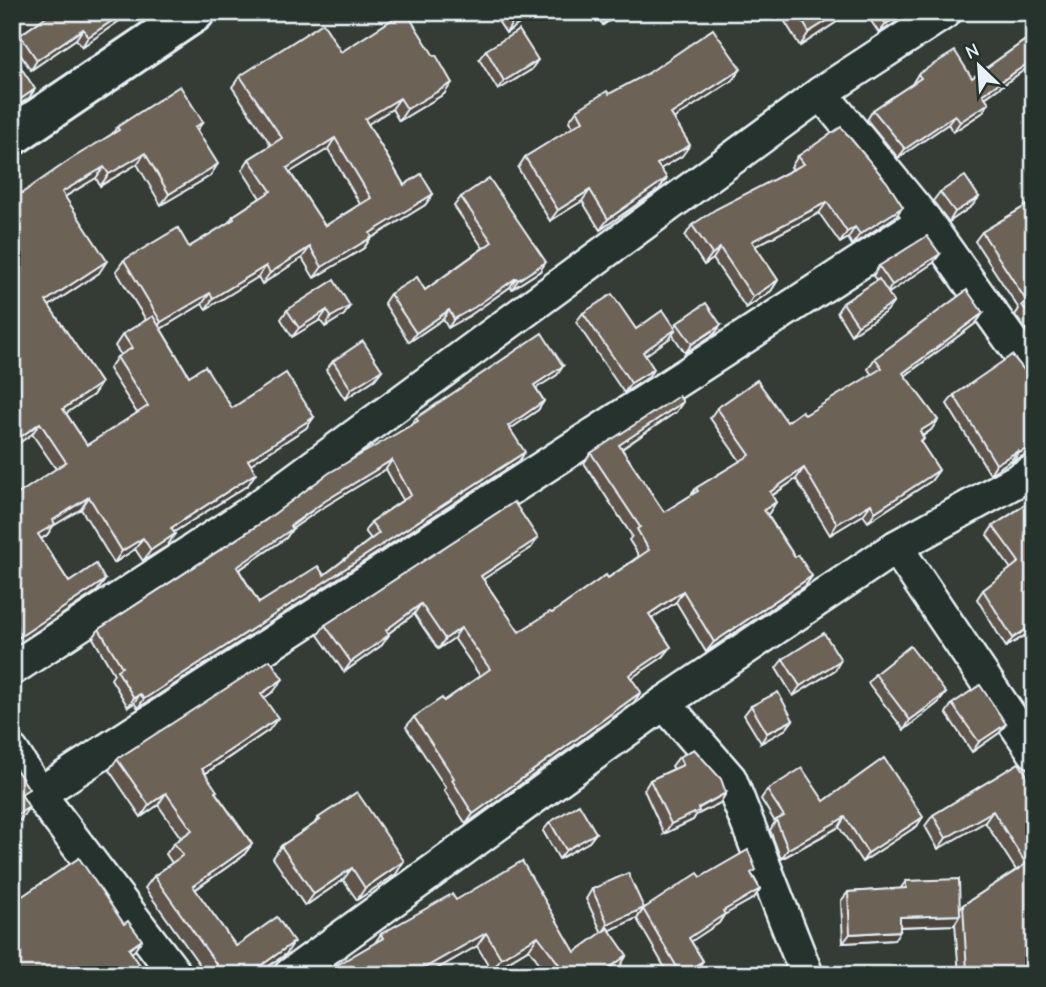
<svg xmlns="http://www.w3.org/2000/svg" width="1046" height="987" font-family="'Comic Neue',sans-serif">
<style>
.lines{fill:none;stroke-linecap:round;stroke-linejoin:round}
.minor-casing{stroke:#e8f1f8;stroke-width:37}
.secondary-casing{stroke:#e8f1f8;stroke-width:44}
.minor{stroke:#26332d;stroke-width:32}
.secondary{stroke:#26332d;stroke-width:38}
.wall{fill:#5e544b;stroke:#e8f1f8;stroke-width:2;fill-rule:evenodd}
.shaded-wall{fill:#4c453d;stroke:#e8f1f8;stroke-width:2}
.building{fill:#6d6257;stroke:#e8f1f8;stroke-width:2;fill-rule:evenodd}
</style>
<rect width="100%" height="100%" fill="#343c35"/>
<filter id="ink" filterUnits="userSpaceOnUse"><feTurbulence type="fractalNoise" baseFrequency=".0143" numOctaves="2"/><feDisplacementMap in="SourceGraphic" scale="14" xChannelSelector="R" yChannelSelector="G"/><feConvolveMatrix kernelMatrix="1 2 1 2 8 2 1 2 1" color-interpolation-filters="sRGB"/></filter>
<g filter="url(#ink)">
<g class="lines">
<g class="minor-casing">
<g id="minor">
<path d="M821,93l104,127 109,153"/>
<path d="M896,547l138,205"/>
<path d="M12,669l238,-156 571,-420 124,-81"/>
<path d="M664,703l66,76 75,191"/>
<path d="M12,751l27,43 137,181"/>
<path d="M39,794l886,-574"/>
<path d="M290,975l374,-272 232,-156 138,-76"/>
</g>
</g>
<g class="secondary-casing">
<path id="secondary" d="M12,136l183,-124"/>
</g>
<use href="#minor" class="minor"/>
<use href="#secondary" class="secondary"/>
</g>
<g class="wall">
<path d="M53,12h79l-50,35 -6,-8 -45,31 -18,-26 7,-9z"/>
<path d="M492,12h44l-30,21z"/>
<path d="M594,12h27l-18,13z"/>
<path d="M779,12h73l-52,34z"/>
<path d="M877,12h35l-33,21 -8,-12z"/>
<path d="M1034,34v29l-49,35 4,5 -7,10 -29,19 -5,-8 -50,34 -31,-38 6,-10 39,-26 6,-10 54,4z"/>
<path d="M486,50l45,20 -33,20 -19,-31z"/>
<path d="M341,52l103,42 -45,27 -7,-12 -24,15 36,61 29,9 -8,11 -55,34 -6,9 -50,30 -12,-20 -40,26 -4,-7 -52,32 -4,-5 -41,25 28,47 43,32 82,9 -8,11 -55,36 -3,21 -74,47 -7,14 -24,15 -8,-12 -21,14 -33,-54 -28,17 -6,9 -6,4 28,43 36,-2 -8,11 -85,57 44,-179 -24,-35 -20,-234 100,-66 5,-7 86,-5 -6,8 13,46 -49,29 -24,-41 -37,22 -4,-8 -31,19 34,76 -50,33 52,77 -8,12 -27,18 21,32 50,-32 -28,-44 8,-12 4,-2 -6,-9 8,-12 23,-14 -30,-49 8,-11 65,-13 39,-24 5,-7 27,-18 -18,-28 7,-11 22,-14 -39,-58 8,-11zM328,149l32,55 -35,22 -35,-54z"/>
<path d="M733,80l-59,38 8,38 -22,13 7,9 -8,11 -59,41 -18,-29 -32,20 -32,-53 7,-11 48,-29 -4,-7 8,-11 32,-16z"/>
<path d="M798,156l97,61 -43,28 -4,-7 -8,5 -21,-30 -64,33 23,34 -7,11 -25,17 -33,-49 -9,6 -19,-29 7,-11 101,-56 -2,-2z"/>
<path d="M940,192l39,5 -7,9 -23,16 -16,-21z"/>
<path d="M461,197l79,74 -28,18 -2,-2 -41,29 -21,12 -5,-9 -34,23 -25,-39 6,-9 35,-4 58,-42 -29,-42z"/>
<path d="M1034,201v140l-19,-26 4,-6 -44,-68 7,-9z"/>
<path d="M940,254l-7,9 -45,30 -1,18 -36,24 -14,-23 6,-9 34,-22 -4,-5 6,-10z"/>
<path d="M350,306l-6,9 -19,12 -5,-7 -28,17 -11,-18 6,-9z"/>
<path d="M583,313l53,16 39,-2 2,-4 44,2 -7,9 -29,19 -13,-19 -2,4 -25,17 2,23 -23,15 -48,-71z"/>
<path d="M983,313l-7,10 -71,53 33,44 -7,10 -8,6 1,3 -3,4 18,27 -8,11 -63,41 -5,-7 -33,20 -34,-56 -24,17 4,6 -7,11 -2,1 28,43 17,19 -7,10 -99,66 -30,-50 -24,16 19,29 -8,10 -32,21 3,24 -168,122 -22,-34 2,-2 -40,-61 8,-10 30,-16 36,-25 -26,-38 -16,11 -24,-35 -26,20 -6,11 -38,27 -26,-37 7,-10 206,-77 -48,31 36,53 33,-19 56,-35 31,-22 -10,-16 3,-4 -48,-73 7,-10 85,-41 -54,37 42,63 27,-17 5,-7 44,-27 -30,-43 7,-10 70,14 18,-7 67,-40 -4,-6 7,-11z"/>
<path d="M333,361l49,9 -7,9 -30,20 -19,-29z"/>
<path d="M563,366l-6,9 -21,13 8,13 -6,9 -28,19 9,32 -381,247 -4,-5 -6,4 -17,-28 3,-5 -21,-36 6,-9 312,-204 5,-7zM386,469l17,31 -32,22 -6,9 6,8 -47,36 -65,28 -20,-33 47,-32 6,-9 27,-19z"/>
<path d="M954,395l73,59 -15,8 -1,-2 -21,14 -43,-70z"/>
<path d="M1032,495h2v135l-28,17 -29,-48 6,-9 28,-21 -24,-34 6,-9 33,-22z"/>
<path d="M783,659l52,11 -42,26 -17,-28z"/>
<path d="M875,674l71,19 -7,9 -35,28 -36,-47z"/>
<path d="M274,691l-10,7 5,32 -64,44 11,19 36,51 -9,12 -48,34 41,56 50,8 -30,21h-49l-62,-87 9,-12 18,-13 -6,-9 8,-11 7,-5 -23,-33 -17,12 -32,-47 8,-11z"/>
<path d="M952,704l54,20 -7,9 -27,19 -26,-39z"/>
<path d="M751,706l42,14 -7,9 -25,14 -17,-28z"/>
<path d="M679,757l47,36 -6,10 -24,12 -3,5 -29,14 -20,-44 6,-10 24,-11 -2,-3z"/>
<path d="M1019,763l15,212h-75l-4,-52 -1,2 -54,2v4l-6,9 -51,3 -2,-42 7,-9 52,-3 6,-8 54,27 3,-3 53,-35 -31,-48 -47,27 -13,-23 8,-11z"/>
<path d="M767,790l57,11 93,25 -55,36 -23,-35 -58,32 -11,-29 5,-8 -14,-23z"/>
<path d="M318,818l78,56 -39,26 -14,-20 -38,26 -32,-48 8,-12 33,-22z"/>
<path d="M550,822l46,11 -7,9 -30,17 -16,-28z"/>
<path d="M753,876l7,13 -6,9 -30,17 -5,8 -28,18 12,20 -7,9 -8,5h-19l-32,-56 6,-10 58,-32z"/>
<path d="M592,889l52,19 -7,10 -27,12 9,38 -10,7h-61l-19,-26 -37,22 -15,-25 -51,29h-106l54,-31 7,-10 75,-34 119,52 27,-19 -16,-34z"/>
</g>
<g class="shaded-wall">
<path d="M125,12h7l-50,35 6,-10z"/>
<path d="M527,12h9l-30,21 8,-13z"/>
<path d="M612,12h9l-18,13z"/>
<path d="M841,12h11l-52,34 9,-14z"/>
<path d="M904,12h8l-33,21 7,-9z"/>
<path d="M83,29l-7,10 -45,31 6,-10z"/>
<path d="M1034,59v4l-58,41 7,-10z"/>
<path d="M538,60l-7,10 -33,20 6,-9z"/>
<path d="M741,69l-8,11 -69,45 7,-11z"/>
<path d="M452,83l-8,11 -45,27 8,-12z"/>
<path d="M35,89l-6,9 -17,11v-4z"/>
<path d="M400,98l-8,11 -35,22 8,-12z"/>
<path d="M989,103l-7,10 -29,19 7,-10z"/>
<path d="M955,115l-7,9 -50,34 7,-9z"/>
<path d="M335,138l-7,11 -49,30 8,-11z"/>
<path d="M690,145l-8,11 -32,19 7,-11z"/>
<path d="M145,153l-8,11 -37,22 9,-12z"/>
<path d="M218,164l-8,12 -49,29 8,-11z"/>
<path d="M104,167l-8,11 -42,25 8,-11z"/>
<path d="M667,178l-8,11 -59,41 8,-11z"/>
<path d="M590,190l-8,11 -32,20 8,-11z"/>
<path d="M433,194l-8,11 -55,34 -6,9 -50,30 8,-11 48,-34z"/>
<path d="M979,197l-7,9 -23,16 6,-10z"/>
<path d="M827,202l-8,11 -75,39 8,-11z"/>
<path d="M903,207l-8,10 -43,28 8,-11z"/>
<path d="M855,227l-7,11 -8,5 7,-11z"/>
<path d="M310,247l-8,11 -40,26 8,-11z"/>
<path d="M720,248l-7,11 -9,6 8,-11z"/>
<path d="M940,254l-7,9 -47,32 6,-10z"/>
<path d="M107,261l-8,12 -61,40 8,-12z"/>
<path d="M546,262l-6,9 -28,18 6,-9z"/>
<path d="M266,266l-8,11 -52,32 7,-11z"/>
<path d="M516,278l-6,9 -41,29 -21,12 6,-9z"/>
<path d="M778,280l-7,11 -25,17 7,-11z"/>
<path d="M210,293l-8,11 -48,29 7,-11z"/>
<path d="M894,302l-7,9 -36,24 7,-10z"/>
<path d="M350,306l-6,9 -19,12 6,-10z"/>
<path d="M327,310l-7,10 -28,17 7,-9z"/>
<path d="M449,310l-6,9 -34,23 7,-9z"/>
<path d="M983,313l-7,10 -81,60 8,-10z"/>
<path d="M721,325l-7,9 -29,19 7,-9z"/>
<path d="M676,329l-6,9 -34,24 7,-10z"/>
<path d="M563,366l-6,9 -30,19 7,-9z"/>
<path d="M654,369l-7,9 -23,15 7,-10z"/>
<path d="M382,370l-7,9 -30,20 6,-10z"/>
<path d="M101,383l-8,12 -38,26 8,-12z"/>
<path d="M544,401l-6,9 -37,25 7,-9z"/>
<path d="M683,402l-7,10 -64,43 7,-10z"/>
<path d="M314,417l-8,11 -66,43 8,-11z"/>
<path d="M938,420l-7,10 -18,12 7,-11z"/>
<path d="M40,423l-8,11 -20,14v-5z"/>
<path d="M1034,445v5l-22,12 7,-9z"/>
<path d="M1018,451l-7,9 -21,14 6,-10z"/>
<path d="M525,452l-6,9 -381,247 6,-9z"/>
<path d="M392,460l-6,9 -67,41 -27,19 -6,9 -55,37 6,-8 88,-66z"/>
<path d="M804,468l-8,11 -34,23 8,-10z"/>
<path d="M939,470l-8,11 -63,41 7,-10z"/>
<path d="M256,473l-8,12 -85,54 8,-11z"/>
<path d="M89,497l-8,12 -28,17 -6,9 -17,11 8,-12 15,-14z"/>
<path d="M776,502l-7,11 -13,8 8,-11z"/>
<path d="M871,504l-8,11 -33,20 7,-11z"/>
<path d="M175,534l-8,12 -24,15 8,-11z"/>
<path d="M143,538l-8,11 -21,14 8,-12z"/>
<path d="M538,538l-7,10 -58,38 8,-10z"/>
<path d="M812,576l-7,10 -99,66 8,-10z"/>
<path d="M105,580l-8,11 -85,57v-6z"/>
<path d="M683,591l-7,11 -34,23 7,-11z"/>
<path d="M421,604l-7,10 -36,27 8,-11z"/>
<path d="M1034,624v6l-28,17 7,-9z"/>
<path d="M461,628l-7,10 -16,11 7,-10z"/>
<path d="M389,635l-7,10 -38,27 7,-10z"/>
<path d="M671,647l-8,10 -42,28 8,-10z"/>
<path d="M841,660l-6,10 -42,26 7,-10z"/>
<path d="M283,679l-9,12 -21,15 8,-12z"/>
<path d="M641,692l-7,10 -168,122 7,-10z"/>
<path d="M946,693l-7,9 -35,28 6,-10z"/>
<path d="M140,694l-6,9 -6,4 6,-9z"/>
<path d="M278,718l-9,12 -75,51 8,-12z"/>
<path d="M793,720l-7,9 -25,14 6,-10z"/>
<path d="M1006,724l-7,9 -27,19 7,-10z"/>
<path d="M166,793l-8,12 -17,12 8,-12z"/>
<path d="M726,793l-6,10 -24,12 -3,5 -29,14 7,-10z"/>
<path d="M29,807l-8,12 -9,6v-7z"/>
<path d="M993,811l-8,11 -47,27 8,-11z"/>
<path d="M845,817l-6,10 -58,32 7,-10z"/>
<path d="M923,817l-6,9 -55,36 6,-9z"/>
<path d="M596,833l-7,9 -30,17 7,-9z"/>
<path d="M252,844l-9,12 -59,41 9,-11z"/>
<path d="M404,861l-8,13 -39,26 8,-12z"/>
<path d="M352,868l-9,12 -38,26 9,-12z"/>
<path d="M760,889l-6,9 -30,17 -5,8 -36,24 6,-9 34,-27z"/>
<path d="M644,908l-7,10 -35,16 6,-10z"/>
<path d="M960,915l-6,10 -61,2 7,-10z"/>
<path d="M900,931l-6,9 -51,3 7,-9z"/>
<path d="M486,933l-9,13 -51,29h-14z"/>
<path d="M538,936l-9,13 -37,22 9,-13z"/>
<path d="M142,940l-8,11 -13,9 8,-11z"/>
<path d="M294,942l-8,12 -30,21h-8z"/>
<path d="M627,955l-8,13 -10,7h-9z"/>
<path d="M703,961l-7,9 -8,5h-8z"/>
<path d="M140,965l-7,10h-7l2,-2z"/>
<path d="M991,971l-3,4h-23l2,-3z"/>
</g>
<g class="building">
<path d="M53,12h72l-37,25 -5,-8 -46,31 -17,-25z"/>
<path d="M404,12h2l28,44 2,-1 16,28 -45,26 -7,-11 -35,21 39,66 17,-11 12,20 -63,39 2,4 -50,30 -12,-20 -40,26 -4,-7 -53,32 -3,-5 -49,29 -37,-62 54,-32 11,19 45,-28 -1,-3 38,-25 -22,-32 33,-21 -42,-62 83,-53 18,29zM335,138l36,60 -46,28 -38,-58z"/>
<path d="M509,12h18l-13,8z"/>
<path d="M797,12h44l-32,20z"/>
<path d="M878,12h26l-18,12z"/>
<path d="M713,29l28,40 -70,45 19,31 -33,19 10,14 -59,41 -18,-29 -32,20 -33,-53 58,-36 -6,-11 30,-19 2,3 38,-20z"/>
<path d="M519,30l19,30 -34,21 -18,-31z"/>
<path d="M1034,34v25l-51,35 6,9 -29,19 -5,-7 -50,34 -32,-39 48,-32 -3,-4 37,-23 17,27z"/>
<path d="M14,57l21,32 -23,16v-47z"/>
<path d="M180,86l23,36 -8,5 23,37 -49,30 -24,-41 -36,21 -5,-7 -42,25 45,69 -61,40 55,82 -38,26 24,36 61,-39 -31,-49 15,-9 -9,-14 30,-18 36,60 16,-10 27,42 54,-35 28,44 -66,43 8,13 -85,55 4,6 -24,16 -8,-12 -21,13 -33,-54 -36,23 2,4 -17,10 31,48 27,-18 9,16 -93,62v-144l54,-36 -26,-39 -28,20v-243l59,-41 48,-29 -2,-3z"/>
<path d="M841,127l46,55 16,25 -43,27 -5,-7 -8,5 -20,-30 -75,39 26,39 -25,17 -33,-49 -8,6 -20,-29 24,-16 88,-45 -6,-8z"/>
<path d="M965,176l14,21 -24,15 -15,-20z"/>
<path d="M489,178l57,84 -28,18 -2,-2 -41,29 -21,12 -5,-9 -33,23 -26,-39 27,-17 8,13 67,-48 -31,-45z"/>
<path d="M1034,201v121l-12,-17 5,-3 -45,-70z"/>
<path d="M927,236l13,18 -48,31 -13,-19z"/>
<path d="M879,279l15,23 -36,23 -15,-22z"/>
<path d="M334,280l16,26 -19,11 -4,-7 -28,18 -12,-18z"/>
<path d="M967,290l16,23 -80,60 35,47 -18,11 4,8 -4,2 19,29 -64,42 -4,-8 -34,20 -33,-56 -34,24 6,10 -12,8 31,47 3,-2 14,21 -98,66 -31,-51 -34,23 22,33 -42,28 12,17 -168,122 -21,-34 2,-2 -40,-61 28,-19 2,3 46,-32 -29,-41 -16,11 -24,-35 -35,26 3,5 -38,27 -26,-37 189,-123 24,36 -57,38 38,56 31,-20 2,1 54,-38 2,3 41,-28 -12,-21 3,-2 -49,-74 88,-57 4,6 -64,43 45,67 34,-21 -2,-3 54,-33 -33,-47 40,-28 30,42 15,-11 3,4 77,-47 -7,-10z"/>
<path d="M612,294l24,35 27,-19 13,19 -33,23 11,17 -23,14 -48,-70z"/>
<path d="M706,303l15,22 -29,19 -15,-21z"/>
<path d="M542,333l21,33 -29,19 10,16 -36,25 17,26 -381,247 -4,-5 -6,4 -17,-28 5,-3 -23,-38 167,-109 63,-47 89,-52 -2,-3zM392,460l19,35 -40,27 8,11 -55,42 -6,-9 -59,37 -22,-36 55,-38 -2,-3 35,-25z"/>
<path d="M363,341l19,29 -31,19 -18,-28z"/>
<path d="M1012,355l22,27v63l-15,8 -1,-2 -22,13 -42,-69z"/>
<path d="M1034,499v125l-21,14 -30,-48 36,-28 -26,-36z"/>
<path d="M824,633l17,27 -41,26 -17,-27z"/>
<path d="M910,646l36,47 -36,27 -35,-46z"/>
<path d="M270,660l13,19 -22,15 17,24 -76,51 15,22 -2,1 37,52 -59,42 43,60 41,-29 17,25 -46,33h-24l-70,-99 29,-21 -9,-12 18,-13 -26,-37 -17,12 -32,-46z"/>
<path d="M980,685l26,39 -27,18 -27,-38z"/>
<path d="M778,692l15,28 -26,13 -16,-27z"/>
<path d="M694,749l27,30 5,14 -28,15 1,3 -28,13 -21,-44 33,-15 -4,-8z"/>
<path d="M884,758l39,59 -55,36 -23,-36 -57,32 -12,-29 8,-4 -17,-26 35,-22 22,33z"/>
<path d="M12,763l17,26 -8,5 8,13 -17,11z"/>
<path d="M1019,763l15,23v189h-43v-4l-24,1 -4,-67 63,-41 -33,-53 -47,27 -13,-23z"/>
<path d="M357,792l47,69 -39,27 -13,-20 -38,26 -33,-48 39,-26 -2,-2z"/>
<path d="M579,804l17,29 -30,17 -16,-28z"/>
<path d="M748,850l8,20 -5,3 9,16 -37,22 2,3 -36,24 14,23 -22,13 -38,-65 55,-36 3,4z"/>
<path d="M79,858l45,66 4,-3 14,19 -13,9 11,16 -12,8v2h-116v-72z"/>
<path d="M522,861l53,91 33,-24 19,27 -27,20h-33l-29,-39 -37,22 -15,-25 -74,42h-92l63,-37 -2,-4 71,-40 4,6z"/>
<path d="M628,873l16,35 -36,16 -16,-35z"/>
<path d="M959,879l1,36 -60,2v14l-50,3 -2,-42 58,-4v-7z"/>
</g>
</g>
<rect width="1046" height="987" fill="none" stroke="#26332d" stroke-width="42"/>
<rect x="21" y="21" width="1004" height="945" fill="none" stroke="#e8f1f8" stroke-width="2.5" filter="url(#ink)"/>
<g transform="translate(979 66) rotate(335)" stroke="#26332d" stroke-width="5" paint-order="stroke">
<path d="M0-5L12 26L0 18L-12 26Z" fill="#e8f1f8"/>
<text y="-10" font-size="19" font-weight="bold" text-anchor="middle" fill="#e8f1f8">N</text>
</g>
</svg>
